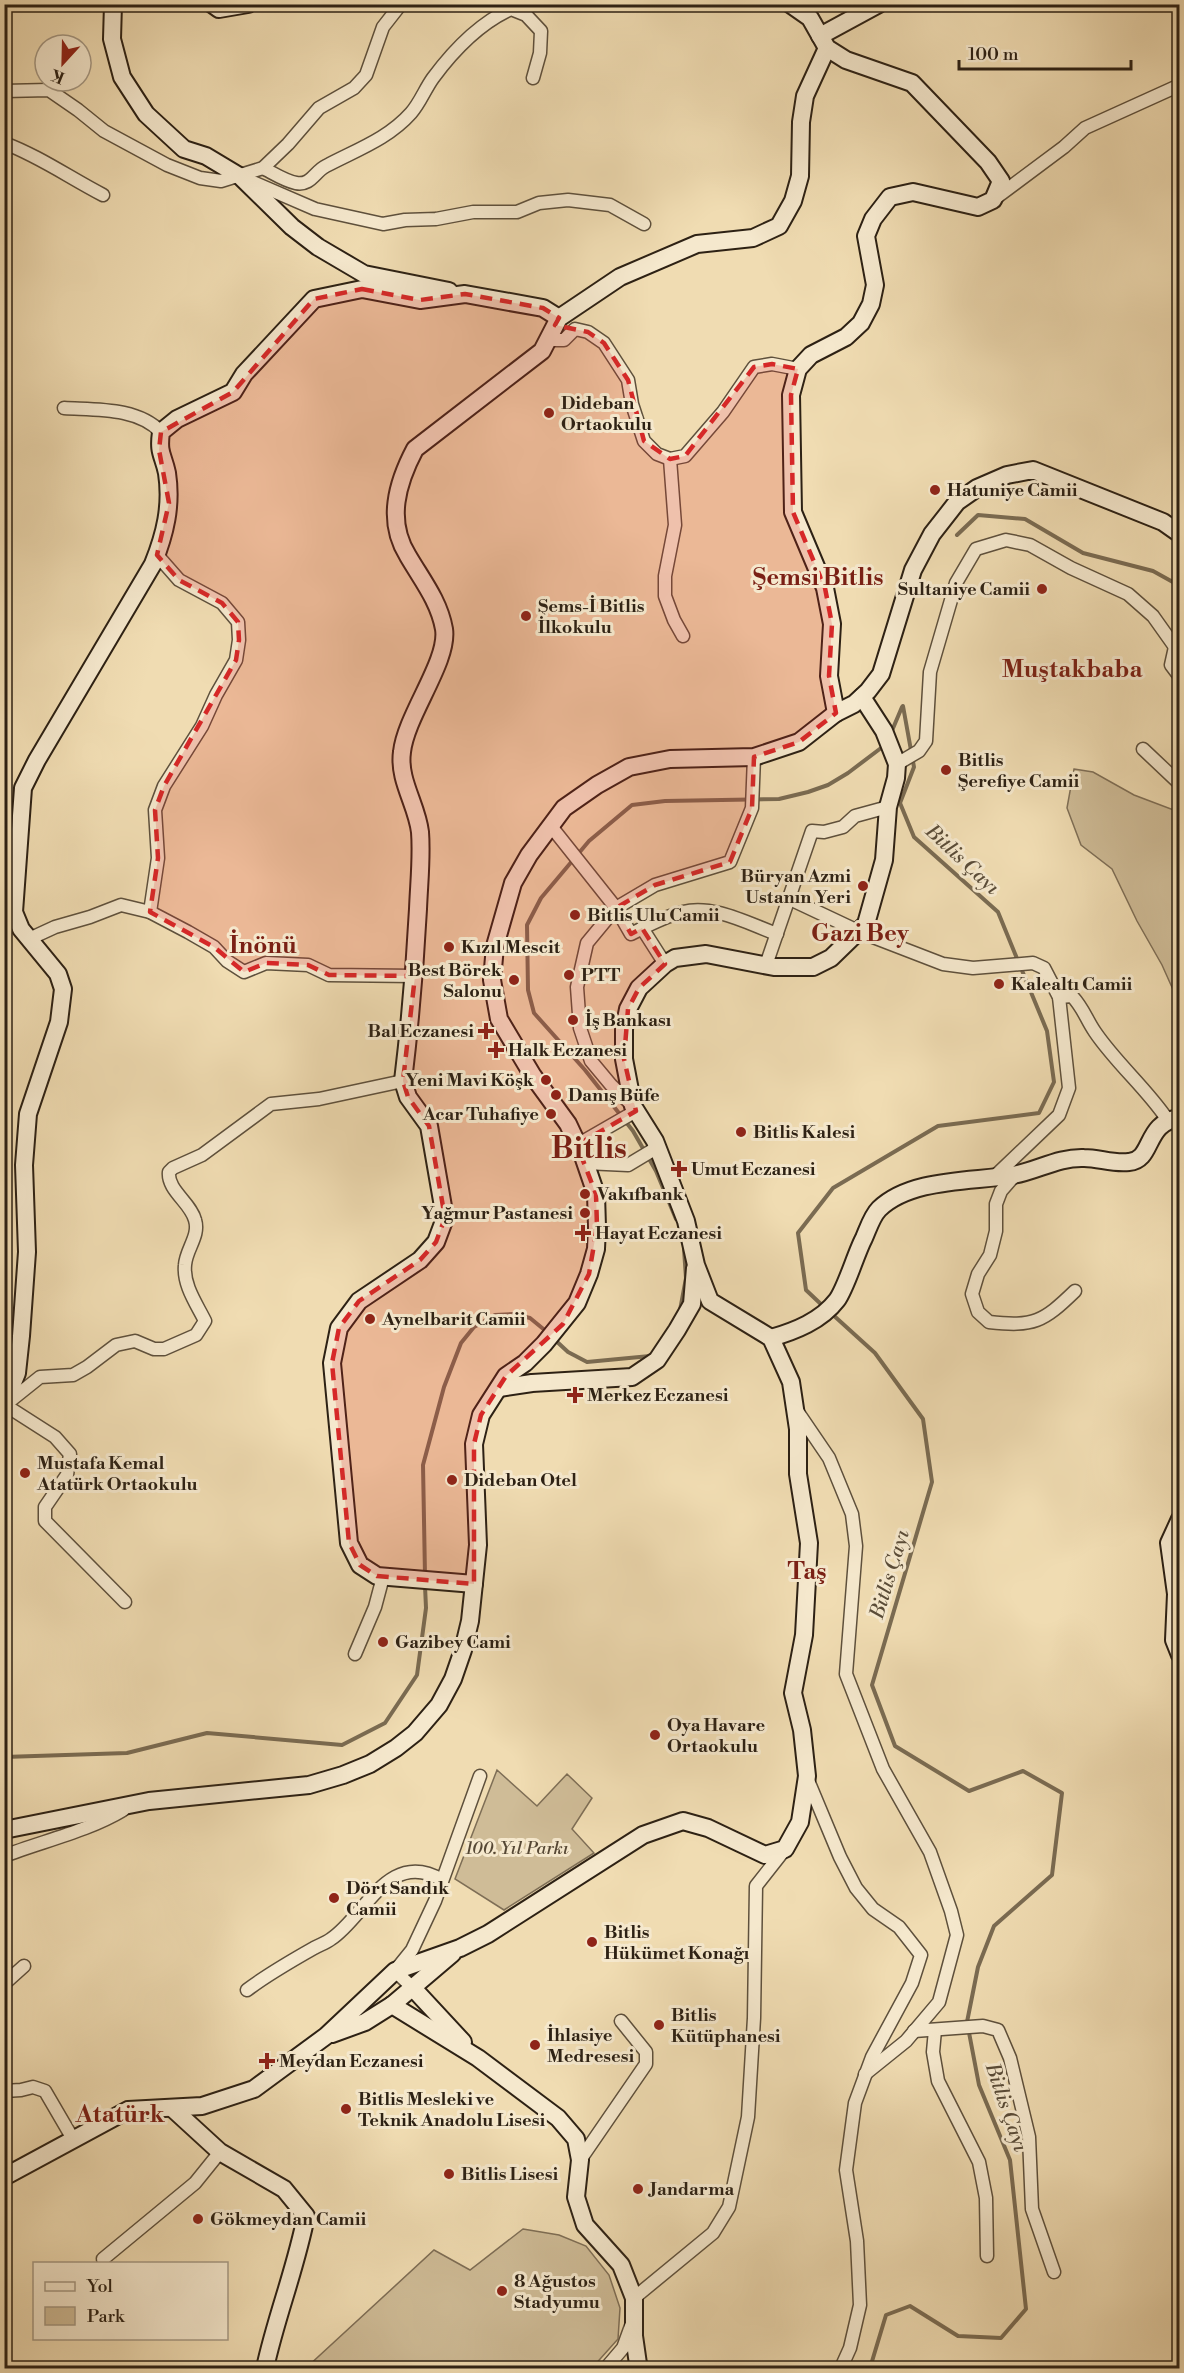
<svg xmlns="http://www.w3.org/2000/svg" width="1184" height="2373" font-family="'Libre Bodoni',serif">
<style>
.green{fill:#cfbc97;stroke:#7e6e56;stroke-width:1.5}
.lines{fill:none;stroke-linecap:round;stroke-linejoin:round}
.stream{stroke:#7a6b52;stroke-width:4}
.street-casing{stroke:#5e503c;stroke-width:15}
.secondary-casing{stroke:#2d2114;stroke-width:20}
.street{stroke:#f5e8cd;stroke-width:12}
.secondary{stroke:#f5e8cd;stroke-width:16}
.marked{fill:#d62828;fill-opacity:0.2;stroke:#d62828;stroke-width:4.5;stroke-dasharray:12 8;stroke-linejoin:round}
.poi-dot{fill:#8f2418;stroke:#f5e8cd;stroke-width:2}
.labels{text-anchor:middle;stroke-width:6;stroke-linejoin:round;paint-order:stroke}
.poi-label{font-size:18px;font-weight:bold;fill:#2d2114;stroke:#f5e8cd;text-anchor:start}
.park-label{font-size:18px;font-style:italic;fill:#564835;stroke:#f5e8cd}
.water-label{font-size:20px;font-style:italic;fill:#5a4c38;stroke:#f5e8cd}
.district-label{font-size:24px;font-weight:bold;fill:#7a1f14;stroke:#f5e8cd}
.town-label{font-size:30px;font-weight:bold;fill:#7a1f14;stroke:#f5e8cd}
</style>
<rect width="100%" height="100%" fill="#f0dcb2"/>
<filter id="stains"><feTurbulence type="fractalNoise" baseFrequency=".00333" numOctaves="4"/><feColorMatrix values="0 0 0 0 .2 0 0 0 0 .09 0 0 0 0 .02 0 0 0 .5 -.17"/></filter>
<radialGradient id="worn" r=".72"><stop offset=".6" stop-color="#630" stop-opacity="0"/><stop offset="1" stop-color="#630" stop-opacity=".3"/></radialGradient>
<g class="green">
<path d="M1074,769l19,3 41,23 45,17v191l-17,-38 -25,-44 -25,-52 -31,-24 -14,-37z"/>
<path d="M497,1770l40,36 30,-32 25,24 -20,31 22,24 -90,57 -49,-31z"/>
<path d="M523,2229l36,6 27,11 23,29 11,33 -2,31 -26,29h-286l128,-118 36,20z"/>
</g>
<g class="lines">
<g class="stream">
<path d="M957,535l21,-20 47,4 58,34 70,18 27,15"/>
<path d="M903,706l11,61 -14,36 14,34 84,75 20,49"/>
<path d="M891,733l11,-26"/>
<path d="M676,1219l-20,-48 -23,-40 -48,-61 -51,-57 -6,-23 -1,-65 14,-27 48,-57 43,-36 33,-4 114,-2 29,-7 20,-7 20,-12 37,-28"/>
<path d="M824,1307l-18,-17 -8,-57 35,-45 105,-62 101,-13 15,-31 -7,-51 -26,-63"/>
<path d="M680,1310l6,-32 -2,-29"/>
<path d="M832,1314l43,39 48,66 9,63 -60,203 23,61 74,45 54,-20 39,22 -10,82 -58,51 -16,41 -11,55 12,63 31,75 16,149 -25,29 -43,-2 -48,-30 -24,9 -16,53"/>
<path d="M554,1339l14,13 19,10 63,-6"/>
<path d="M425,1575l-2,-110 21,-78 17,-44 13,-16 21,-12 18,-1 17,4 17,14"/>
<path d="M4,1757l123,-4 80,-20 135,12 43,-22 32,-48 9,-67 -1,-22"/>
</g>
<g class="street-casing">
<g id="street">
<path d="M4,91l45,-1 29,20 26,21 63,34 33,13 21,3 42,-13 25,-24 31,-36 35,-20 12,-13 17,-48 18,-23"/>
<path d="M4,143c35,13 66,35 99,52"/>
<path d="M263,168c10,5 22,13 33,15 15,3 19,-12 30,-17 30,-16 62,-27 85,-53 9,-10 14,-24 22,-35 20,-27 47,-55 78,-69l15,6 15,16 -1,22 -7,25"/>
<path d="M248,180l67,29 68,15 22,-4 31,-1 37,-7h44l22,-9 29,-3 42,5 34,19"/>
<path d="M993,200l71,-53 21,-19 95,-43"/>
<path d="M548,340h16l11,-11 13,3 16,11 24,37 4,24 12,37 13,13 13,5 15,-3 38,-44 31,-45 18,-3 26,5"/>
<path d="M64,408c32,2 73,-1 97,24"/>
<path d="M670,459l5,66 -10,51v20l9,24 9,16"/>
<path d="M1175,647l-4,18 9,12"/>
<path d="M1143,749l37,35"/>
<path d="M897,764l22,-13 7,-10 4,-69 26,-89 20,-34 30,-9 24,5 41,23 57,26 25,22 22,31 5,1"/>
<path d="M550,825l66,83 15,26c16,-8 34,-18 52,-22 30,-8 66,12 94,22"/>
<path d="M790,899l70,33 83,32 30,4 60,-5 11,5 15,29 10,91 -10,27 -65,62"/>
<path d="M150,912l8,-54 -3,-48 9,-24 38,-60 14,-31 20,-35 3,-20 -1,-18 -16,-19 -43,-23 -22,-25"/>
<path d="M4,925l10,-13"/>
<path d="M642,928l23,36"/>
<path d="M29,939l26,-12 35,-10 31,-12 29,7 38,20 26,15 13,14 17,11 22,-9 42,2 21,10 86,1"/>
<path d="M766,965l46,-134 12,1 19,-5 12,-11 33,-9"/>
<path d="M1059,997l13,-1c12,13 14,23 23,36 21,31 51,56 72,87"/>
<path d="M633,1106l-22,-21 -20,-24 -11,-33 -3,-41 10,-44 29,-35 39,-23 75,-23 22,-54 2,-51"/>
<path d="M577,1145l59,-34"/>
<path d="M585,1163l43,2 30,-18"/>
<path d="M1015,1175l-14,16 -5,13v27l-6,24 -12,19 -6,20 6,18 11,10c45,5 54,0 86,-31"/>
<path d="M797,1411l32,47 23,56 4,32 -10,128 37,95 47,83 21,59 6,24 -18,67 -33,39 -41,33"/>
<path d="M125,1602l-80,-81v-14l22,-32 3,-21 -15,-17 -50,-32 35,-28 33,-2 14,-8 29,-22 19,-4 19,8h10l32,-14 9,-14c-9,-18 -22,-36 -20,-56 1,-16 15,-29 10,-45 -4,-17 -28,-30 -26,-48l4,-4 29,-13 69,-51 48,-5 84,-18"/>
<path d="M355,1654l20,-47 8,-30"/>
<path d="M807,1778l33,79 16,31 17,21 26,18 22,28 -9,28 -40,74 -17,46 -9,67 11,71 3,64 -10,43 -9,20"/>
<path d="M4,1856c39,-15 84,-25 119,-46"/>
<path d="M4,1984l20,-18"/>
<path d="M412,1987l-17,-16 17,-21 23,-49 45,-125"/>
<path d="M247,1990c21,-16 44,-29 67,-42 5,-3 12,-5 17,-9 34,-22 57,-91 111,-59"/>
<path d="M935,2030l-2,22 5,29 41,81 7,36 1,58"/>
<path d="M914,2031l69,-5 15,4 12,28 19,79 3,72 22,63"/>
<path d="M4,2091l17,-1 12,-3 12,4 28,48"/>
<path d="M580,2160l66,-96v-12l-25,-31"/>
<path d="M103,2259l92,-76 25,-31"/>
<path d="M634,2298l79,-65 16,-26 19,-90 6,-99 2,-132 29,-37"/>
<path d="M606,2368l17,-20 8,-22"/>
</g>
</g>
<g class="secondary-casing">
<g id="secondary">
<path d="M113,4l-1,35 10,38 24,37 38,35 22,7 35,21 51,50 26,20 46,27 85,17"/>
<path d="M212,4l7,5 29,-5"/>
<path d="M790,4l20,14 17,30 19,12 66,23 76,79 13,19 -8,19 -15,7 -65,-15 -23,5 -17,22 -7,17 9,49 -4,19 -10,19 -15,14 -35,18 -13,14 -7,26 2,117 32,76 7,36 -3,52 7,37"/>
<path d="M820,36l59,-32"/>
<path d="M771,1338c24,-7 50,-17 66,-38 9,-12 19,-47 27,-62 4,-9 8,-22 15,-29 32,-31 93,-27 134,-34 24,-4 45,-18 71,-17 15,0 29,6 45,4 25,-2 15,-40 51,-44"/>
<path d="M499,1388l33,-5 100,-6 25,-17 20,-30 15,-26 3,-36"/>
<path d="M4,1405l13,-32 4,-37 6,-84 -3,-87 4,-51 31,-92 4,-33 -5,-15 -37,-45 -7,-17 9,-124 14,-28 116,-196c12,-30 19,-58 14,-91 -4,-19 -9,-19 -6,-41l16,-13 56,-27 11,-18 70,-75 48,-10 58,11 45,-6 78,14 16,10"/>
<path d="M1180,1519l-11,24 7,51 -2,46 6,15"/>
<path d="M474,1584l-97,-8 -17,-11 -11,-22 -17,-180 7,-35 20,-27 61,-41 16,-18 9,-24 -16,-92 -21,-29 -5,-16c7,-58 12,-115 15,-172 1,-26 4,-52 2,-77 -3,-27 -22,-52 -18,-80 4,-37 47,-91 42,-123 -5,-28 -22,-49 -36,-73 -22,-35 -11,-73 7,-107l127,-98 17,-33 61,-41 77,-33 56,-6 26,-12 14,-25 7,-25 1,-54 4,-26 22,-48"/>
<path d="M4,1830l145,-29 160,-16 34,-10 27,-11 26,-16 19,-15 24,-28 14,-26 10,-29 7,-29 8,-76 -4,-101 7,-29 25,-39 19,-13 19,-19 33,-41 12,-29 7,-25 1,-22 -1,-33 -13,-38 -15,-32 -35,-48 -34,-57 -7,-39 3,-34 18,-63 16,-28 35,-47 33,-23 32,-18 41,-8 84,-2 45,-15 37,-29 18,-9 14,-13 13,-17 32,-104 19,-36 25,-32 20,-14 30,-13 26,-5 130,52 17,12"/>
<path d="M412,1987l51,55"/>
<path d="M392,2005l86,53 80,60 18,21 4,21 -4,37 9,28 36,40 13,33v38l4,28 3,4"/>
<path d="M332,2034l33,-12 27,-17 60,-51"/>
<path d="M172,2108l48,44 64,37 22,27c-10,52 -30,101 -41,152"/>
<path d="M4,2177l124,-67 74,-4 52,-17 72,-53 69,-65 65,-23 28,-14 155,-99 40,-14 25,7 57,27 20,-6 15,-27 7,-46 -5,-46 -9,-37 11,-58 5,-92 -11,-69v-45l-7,-47 -20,-44 -61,-37 -14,-36 -10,-44 -31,-80 -22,-35 -9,-47v-30l4,-20 11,-21 26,-24 10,-6 31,-4 68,13h39l18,-9 35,-34 18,-64 4,-53 8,-29 1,-14 -13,-33 -22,-34"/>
</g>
</g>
<use href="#street" class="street"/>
<use href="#secondary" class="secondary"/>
</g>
<path class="marked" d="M362,289l58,11 45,-6 78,14 16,10 -4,7 33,7 16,11 24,37 16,61 26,18 15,-3 69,-89 18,-3 26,5 -7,26 2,117 32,76 7,36 -3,52 7,37 -37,29 -45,15 -2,51 -22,54 -75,23 -39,23 15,26 11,-6 23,36 -26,24 -11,21 -4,50 12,52 -59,34 19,49 1,33 -8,47 -26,50 -57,52 -25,39 -7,29v140l-97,-8 -17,-11 -11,-22 -17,-180 7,-35 20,-27 61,-41 16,-18 9,-24 -16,-92 -21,-29 -5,-16 12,-105 -86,-1 -21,-10 -42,-2 -22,9 -30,-25 -64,-35 8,-54 -3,-48 9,-24 72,-126 3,-20 -1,-18 -16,-19 -43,-23 -22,-25 12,-52 -10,-53 2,-18 72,-40 81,-93z"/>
<g class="poi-dot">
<circle cx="549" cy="413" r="6"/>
<circle cx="935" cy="490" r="6"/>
<circle cx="1042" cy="589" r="6"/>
<circle cx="526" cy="616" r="6"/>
<circle cx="946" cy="770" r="6"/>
<circle cx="863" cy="886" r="6"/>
<circle cx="575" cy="915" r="6"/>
<circle cx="449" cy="947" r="6"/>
<circle cx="569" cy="975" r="6"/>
<circle cx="514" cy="980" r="6"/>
<circle cx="999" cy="984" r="6"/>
<circle cx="573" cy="1020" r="6"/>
<path d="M483 1022h6v6h6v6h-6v6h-6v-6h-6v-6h6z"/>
<path d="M493 1041h6v6h6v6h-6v6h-6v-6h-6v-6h6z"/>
<circle cx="546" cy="1080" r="6"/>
<circle cx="556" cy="1095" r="6"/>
<circle cx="551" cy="1114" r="6"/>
<circle cx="741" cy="1132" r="6"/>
<path d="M676 1160h6v6h6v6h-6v6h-6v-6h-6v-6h6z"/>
<circle cx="585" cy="1194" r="6"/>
<circle cx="585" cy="1213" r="6"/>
<path d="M580 1224h6v6h6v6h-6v6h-6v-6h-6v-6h6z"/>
<circle cx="370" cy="1319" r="6"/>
<path d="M572 1386h6v6h6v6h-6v6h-6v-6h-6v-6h6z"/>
<circle cx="25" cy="1473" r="6"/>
<circle cx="452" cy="1480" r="6"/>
<circle cx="383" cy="1642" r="6"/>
<circle cx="655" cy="1735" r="6"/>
<circle cx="334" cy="1898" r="6"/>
<circle cx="592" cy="1942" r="6"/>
<circle cx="659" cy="2025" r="6"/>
<circle cx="535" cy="2045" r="6"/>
<path d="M264 2052h6v6h6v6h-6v6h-6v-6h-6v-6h6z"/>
<circle cx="346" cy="2109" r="6"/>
<circle cx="449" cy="2174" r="6"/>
<circle cx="638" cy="2189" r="6"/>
<circle cx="198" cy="2219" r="6"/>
<circle cx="502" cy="2291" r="6"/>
</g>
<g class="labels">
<g class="poi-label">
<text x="561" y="409">Dideban<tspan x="561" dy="21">Ortaokulu</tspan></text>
<text x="947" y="496">Hatuniye Camii</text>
<text x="1030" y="595" text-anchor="end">Sultaniye Camii</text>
<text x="538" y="612">Şems-İ Bitlis<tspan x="538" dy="21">İlkokulu</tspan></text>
<text x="958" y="766">Bitlis<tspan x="958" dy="21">Şerefiye Camii</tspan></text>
<text x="851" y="882" text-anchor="end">Büryan Azmi<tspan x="851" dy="21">Ustanın Yeri</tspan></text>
<text x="587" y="921">Bitlis Ulu Camii</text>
<text x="461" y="953">Kızıl Mescit</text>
<text x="502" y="976" text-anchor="end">Best Börek<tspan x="502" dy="21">Salonu</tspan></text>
<text x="581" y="981">PTT</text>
<text x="1011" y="990">Kalealtı Camii</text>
<text x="585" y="1026">İş Bankası</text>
<text x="474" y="1037" text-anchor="end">Bal Eczanesi</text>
<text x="508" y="1056">Halk Eczanesi</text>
<text x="534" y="1086" text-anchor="end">Yeni Mavi Köşk</text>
<text x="568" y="1101">Danış Büfe</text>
<text x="539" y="1120" text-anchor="end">Acar Tuhafiye</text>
<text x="753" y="1138">Bitlis Kalesi</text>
<text x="691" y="1175">Umut Eczanesi</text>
<text x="597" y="1200">Vakıfbank</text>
<text x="573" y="1219" text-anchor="end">Yağmur Pastanesi</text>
<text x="595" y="1239">Hayat Eczanesi</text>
<text x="382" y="1325">Aynelbarit Camii</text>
<text x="587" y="1401">Merkez Eczanesi</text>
<text x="37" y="1469">Mustafa Kemal<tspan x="37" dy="21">Atatürk Ortaokulu</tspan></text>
<text x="464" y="1486">Dideban Otel</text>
<text x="395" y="1648">Gazibey Cami</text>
<text x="667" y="1731">Oya Havare<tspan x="667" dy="21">Ortaokulu</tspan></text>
<text x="346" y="1894">Dört Sandık<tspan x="346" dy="21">Camii</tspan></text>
<text x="604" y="1938">Bitlis<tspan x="604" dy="21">Hükümet Konağı</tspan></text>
<text x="671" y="2021">Bitlis<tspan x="671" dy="21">Kütüphanesi</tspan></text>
<text x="547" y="2041">İhlasiye<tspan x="547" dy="21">Medresesi</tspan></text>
<text x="279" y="2067">Meydan Eczanesi</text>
<text x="358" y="2105">Bitlis Mesleki ve<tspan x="358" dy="21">Teknik Anadolu Lisesi</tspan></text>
<text x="461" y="2180">Bitlis Lisesi</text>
<text x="650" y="2195">Jandarma</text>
<text x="210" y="2225">Gökmeydan Camii</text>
<text x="514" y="2287">8 Ağustos<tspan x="514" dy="21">Stadyumu</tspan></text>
</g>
<g class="park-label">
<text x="517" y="1854">100. Yıl Parkı</text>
</g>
<g class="water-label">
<text transform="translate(963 859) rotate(43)" y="7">Bitlis Çayı</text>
<text transform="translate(889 1574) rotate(-73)" y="7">Bitlis Çayı</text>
<text transform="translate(1007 2107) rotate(71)" y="7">Bitlis Çayı</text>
</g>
<g class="district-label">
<text x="818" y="585">Şemsi Bitlis</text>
<text x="1072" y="677">Muştakbaba</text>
<text x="860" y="941">Gazi Bey</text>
<text x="263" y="953">İnönü</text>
<text x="807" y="1579">Taş</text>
<text x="120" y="2122">Atatürk</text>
</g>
<g class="town-label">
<text x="589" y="1158">Bitlis</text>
</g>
</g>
<rect width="1184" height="2373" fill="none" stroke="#f0dcb2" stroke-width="24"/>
<rect x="6" y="6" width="1172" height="2361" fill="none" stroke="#2d2114" stroke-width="3"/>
<rect x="12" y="12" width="1160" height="2349" fill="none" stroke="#2d2114" stroke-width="1.5"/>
<rect x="33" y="2262" width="195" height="78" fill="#f5e8cd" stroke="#a59883" stroke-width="1.5"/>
<rect x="45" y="2282" width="30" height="9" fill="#f5e8cd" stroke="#a59883" stroke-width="1.5"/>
<text x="87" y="2292" font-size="18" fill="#2d2114">Yol</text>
<rect x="45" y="2307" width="30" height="18" fill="#cfbc97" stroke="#a59883" stroke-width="1.5"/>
<text x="87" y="2322" font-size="18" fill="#2d2114">Park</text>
<g transform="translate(63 63) rotate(202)"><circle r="28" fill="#f5e8cd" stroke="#a59883" stroke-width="1.5"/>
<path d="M0-4.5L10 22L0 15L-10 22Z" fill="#8f2418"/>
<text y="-9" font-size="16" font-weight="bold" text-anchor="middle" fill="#2d2114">K</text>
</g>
<path d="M959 60v9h172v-9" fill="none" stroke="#2d2114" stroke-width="3"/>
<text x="968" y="60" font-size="18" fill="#2d2114" stroke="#f5e8cd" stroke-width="4.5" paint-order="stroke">100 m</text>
<rect width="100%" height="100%" filter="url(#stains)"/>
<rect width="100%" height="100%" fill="url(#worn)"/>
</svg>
